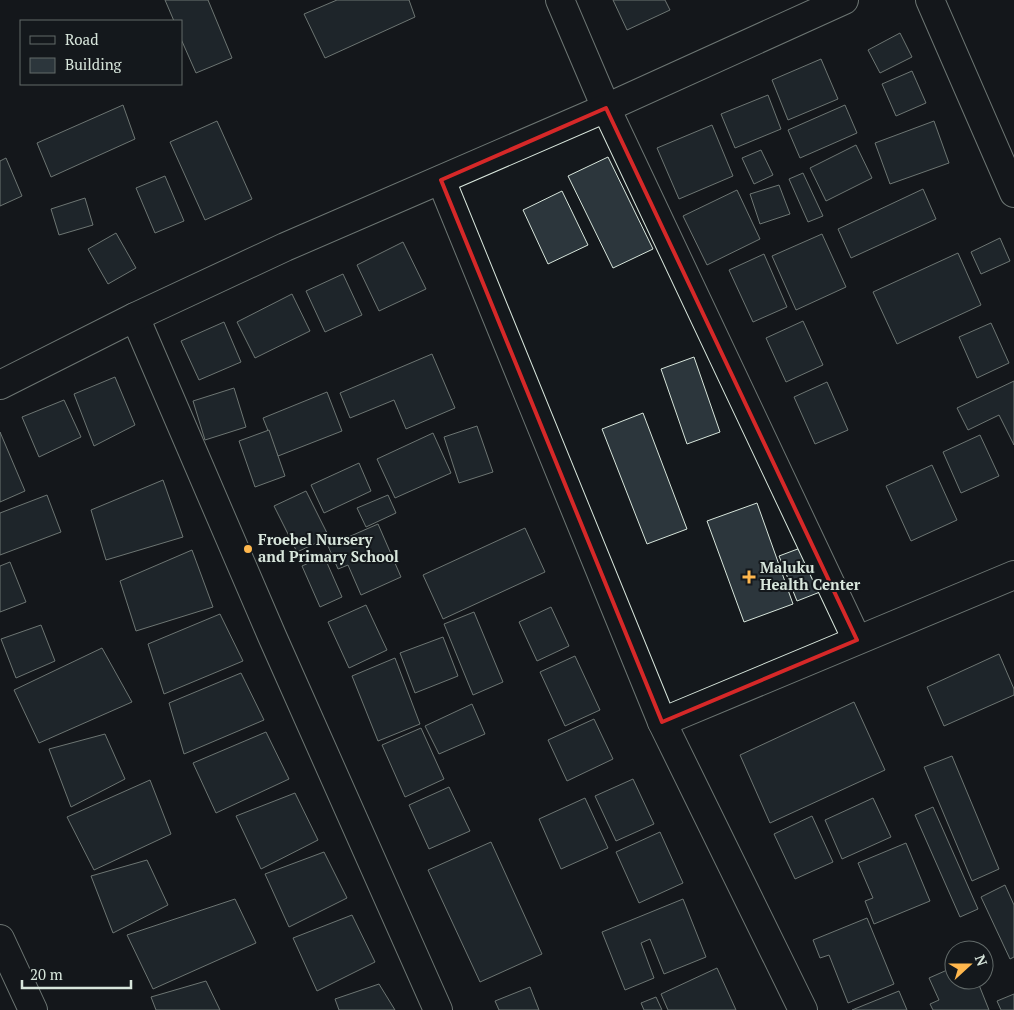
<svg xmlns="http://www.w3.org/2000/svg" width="1014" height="1010" font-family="'PT Serif',serif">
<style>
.building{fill:#2c363c;stroke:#d8e6dc}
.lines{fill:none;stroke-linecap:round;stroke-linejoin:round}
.street-casing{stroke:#d8e6dc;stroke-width:30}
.street{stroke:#14181c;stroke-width:28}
.marked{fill:none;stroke:#d62828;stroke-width:4;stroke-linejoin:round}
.poi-dot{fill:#ffb74d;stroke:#14181c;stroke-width:2}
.labels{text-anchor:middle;stroke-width:4;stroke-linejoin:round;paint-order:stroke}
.poi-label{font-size:15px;font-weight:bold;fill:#d8e6dc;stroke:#14181c;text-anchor:start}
</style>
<rect width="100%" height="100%" fill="#14181c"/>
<g class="building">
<path d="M165,0h43l24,58 -36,15 -15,-34v-18h-7z"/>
<path d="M337,0h72l6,17 -90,41 -21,-44z"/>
<path d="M613,0h52l5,10 -43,20z"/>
<path d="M900,33l12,24 -32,16 -12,-23z"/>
<path d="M821,59l17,40 -50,21 -16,-40z"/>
<path d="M912,71l14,32 -30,13 -14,-32z"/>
<path d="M768,95l13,34 -46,19 -14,-34z"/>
<path d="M123,105l12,34 -84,38 -14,-34z"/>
<path d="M845,105l12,28 -57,25 -12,-28z"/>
<path d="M217,121l35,78 -47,21 -35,-78z"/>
<path d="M934,121l15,42 -59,21 -15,-41z"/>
<path d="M712,125l21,51 -54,23 -22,-51z"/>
<path d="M856,145l16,33 -46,23 -16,-33z"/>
<path d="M761,150l12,25 -19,9 -12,-26z"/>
<path d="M608,157l45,92 -40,19 -45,-92z"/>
<path d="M6,158l16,38 -22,10v-45z"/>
<path d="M803,173l20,43 -15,6 -19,-43z"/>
<path d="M165,176l19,45 -29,12 -19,-45z"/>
<path d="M779,185l11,29 -30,10 -10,-30z"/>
<path d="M923,189l13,30 -85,39 -13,-29z"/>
<path d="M737,190l23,49 -53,26 -24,-49z"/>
<path d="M562,191l26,54 -40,19 -25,-54z"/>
<path d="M85,198l8,27 -34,10 -8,-26z"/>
<path d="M116,233l20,35 -28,16 -20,-35z"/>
<path d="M822,234l24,53 -50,23 -24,-54z"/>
<path d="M1000,238l10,23 -29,13 -10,-22z"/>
<path d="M403,242l23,47 -47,22 -22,-46z"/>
<path d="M958,253l23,52 -84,39 -24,-52z"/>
<path d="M764,254l23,53 -34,15 -24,-52z"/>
<path d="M343,274l19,41 -37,17 -19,-41z"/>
<path d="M292,294l18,37 -55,27 -18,-36z"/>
<path d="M803,321l20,44 -37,17 -20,-44z"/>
<path d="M224,322l17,40 -42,18 -18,-39z"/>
<path d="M991,323l18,40 -32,15 -18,-41z"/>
<path d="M432,354l23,54 -49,21 -12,-29 -44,18 -10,-25z"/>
<path d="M694,357l26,75 -33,12 -26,-75z"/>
<path d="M115,377l20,48 -41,21 -20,-52z"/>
<path d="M1014,381v64l-15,-30 -31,15 -11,-22z"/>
<path d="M827,382l21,48 -33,14 -21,-47z"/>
<path d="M234,388l12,39 -41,13 -12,-39z"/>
<path d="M327,392l15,39 -64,25 -15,-38z"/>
<path d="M64,400l17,37 -42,20 -17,-40z"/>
<path d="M643,413l44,116 -40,15 -45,-115z"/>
<path d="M477,426l16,46 -34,11 -15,-46z"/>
<path d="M269,430l16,46 -30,11 -16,-46z"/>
<path d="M0,432l25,59 -25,11z"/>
<path d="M433,433l18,40 -56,25 -18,-39z"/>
<path d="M980,435l19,41 -38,17 -18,-41z"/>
<path d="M359,463l12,28 -47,22 -13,-28z"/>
<path d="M932,465l25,55 -46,21 -25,-55z"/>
<path d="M163,480l20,57 -77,23 -15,-50z"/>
<path d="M306,491l23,46 -32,15 -23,-46z"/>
<path d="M47,495l14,37 -61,23v-42z"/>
<path d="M388,495l8,18 -30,14 -9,-19z"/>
<path d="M757,503l36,101 -49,18 -37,-101z"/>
<path d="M378,524l23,53 -40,18 -13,-30 -10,4 -10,-23z"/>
<path d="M525,528l20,44 -102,47 -20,-44z"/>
<path d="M803,547l17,45 -23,9 -18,-45z"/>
<path d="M192,550l21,57 -77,24 -16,-50z"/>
<path d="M324,556l18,41 -22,10 -18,-41z"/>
<path d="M10,562l16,40 -26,10v-46z"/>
<path d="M366,605l21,45 -38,18 -21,-46z"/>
<path d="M551,607l18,39 -32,15 -18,-39z"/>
<path d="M474,612l29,70 -30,13 -29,-71z"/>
<path d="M220,614l23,47 -79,33 -16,-50z"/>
<path d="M41,625l14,36 -39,17 -15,-39z"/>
<path d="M443,637l15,39 -43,17 -15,-40z"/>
<path d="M102,648l30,54 -93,41 -25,-53z"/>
<path d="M999,654l15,35v6l-70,31 -17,-39z"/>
<path d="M575,656l25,54 -35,16 -25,-54z"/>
<path d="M395,658l25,66 -42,17 -26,-65z"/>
<path d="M241,673l23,47 -80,34 -15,-51z"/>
<path d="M854,702l31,68 -115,53 -30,-68z"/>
<path d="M472,704l13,30 -46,20 -14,-28z"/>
<path d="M594,719l19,40 -46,22 -19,-41z"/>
<path d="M421,728l23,51 -39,18 -23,-52z"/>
<path d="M266,732l23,47 -73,34 -23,-50z"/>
<path d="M105,734l20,45 -54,28 -22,-58z"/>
<path d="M952,756l47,113 -27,12 -48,-114z"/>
<path d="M633,779l21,45 -38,17 -21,-45z"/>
<path d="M150,780l21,54 -77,36 -27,-53z"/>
<path d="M449,787l21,44 -41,18 -20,-44z"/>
<path d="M295,793l23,47 -57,29 -25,-53z"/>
<path d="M585,798l23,50 -47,21 -22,-50z"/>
<path d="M873,798l18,39 -49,22 -17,-39z"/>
<path d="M933,807l45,102 -18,8 -45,-102z"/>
<path d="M812,816l21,46 -38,17 -21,-45z"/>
<path d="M660,832l23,51 -44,20 -23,-51z"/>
<path d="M491,842l51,112 -62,28 -52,-112z"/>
<path d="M906,843l24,58 -56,23 -9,-23 8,-3 -15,-35z"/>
<path d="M324,852l23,46 -58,29 -24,-53z"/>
<path d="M147,860l21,45 -55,28 -22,-57z"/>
<path d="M1005,885l9,20v52l-4,2 -29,-62z"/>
<path d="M235,899l21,44 -103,46 -26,-54z"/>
<path d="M683,899l23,58 -42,17 -14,-35 -9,4 13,35 -29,12 -23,-58z"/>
<path d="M352,915l23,47 -58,29 -24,-53z"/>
<path d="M867,918l27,66 -46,19 -19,-48 -9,3 -7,-18z"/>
<path d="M954,967v13h23l12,30h-56l-3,-6 9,-4 -10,-22z"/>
<path d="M717,968l19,42h-68l-7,-16z"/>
<path d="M206,981l14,29h-64l-5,-13z"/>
<path d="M379,984l16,26h-56l-4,-11z"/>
<path d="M530,987l9,23h-40l-4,-9z"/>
<path d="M899,991l8,19h-55z"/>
<path d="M1014,994v16h-13l-4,-9z"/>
<path d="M656,997l6,13h-18l-3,-7z"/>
</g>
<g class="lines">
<g class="street-casing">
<g id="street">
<path d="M560,0l46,108 251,532"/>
<path d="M930,0l84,193"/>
<path d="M441,180l221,542 141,288"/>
<path d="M135,317l137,319 166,374"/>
<path d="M0,385l135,-68 150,-70 321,-139 238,-108"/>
<path d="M662,722l352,-147"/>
<path d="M0,939l33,71"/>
</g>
</g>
<use href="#street" class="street"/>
</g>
<path d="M0 0H1014V1010H0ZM606,108l251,532 -195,82 -221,-542z" fill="#14181c" fill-opacity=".55" fill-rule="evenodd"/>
<path class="marked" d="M606,108l251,532 -195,82 -221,-542z"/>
<g class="poi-dot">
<circle cx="248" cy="549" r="5"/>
<path d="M746.5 569.5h5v5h5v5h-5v5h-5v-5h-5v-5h5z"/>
</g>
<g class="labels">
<g class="poi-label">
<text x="258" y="545">Froebel Nursery<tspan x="258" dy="17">and Primary School</tspan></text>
<text x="760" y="573">Maluku<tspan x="760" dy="17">Health Center</tspan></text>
</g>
</g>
<rect x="20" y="20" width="162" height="65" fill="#14181c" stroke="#626a69"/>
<rect x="30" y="36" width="25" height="8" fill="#14181c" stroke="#626a69"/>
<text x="65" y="45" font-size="15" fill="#d8e6dc">Road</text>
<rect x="30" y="58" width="25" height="15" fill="#2c363c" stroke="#626a69"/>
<text x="65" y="70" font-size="15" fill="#d8e6dc">Building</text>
<g transform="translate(969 965) rotate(69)"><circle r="24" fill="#14181c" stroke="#626a69"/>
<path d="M0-4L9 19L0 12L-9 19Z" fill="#ffb74d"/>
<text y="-8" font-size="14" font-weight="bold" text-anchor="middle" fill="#d8e6dc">N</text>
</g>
<path d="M22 980v8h109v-8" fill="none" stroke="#d8e6dc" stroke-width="2.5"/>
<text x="30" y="980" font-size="15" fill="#d8e6dc" stroke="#14181c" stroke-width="4" paint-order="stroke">20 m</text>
</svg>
